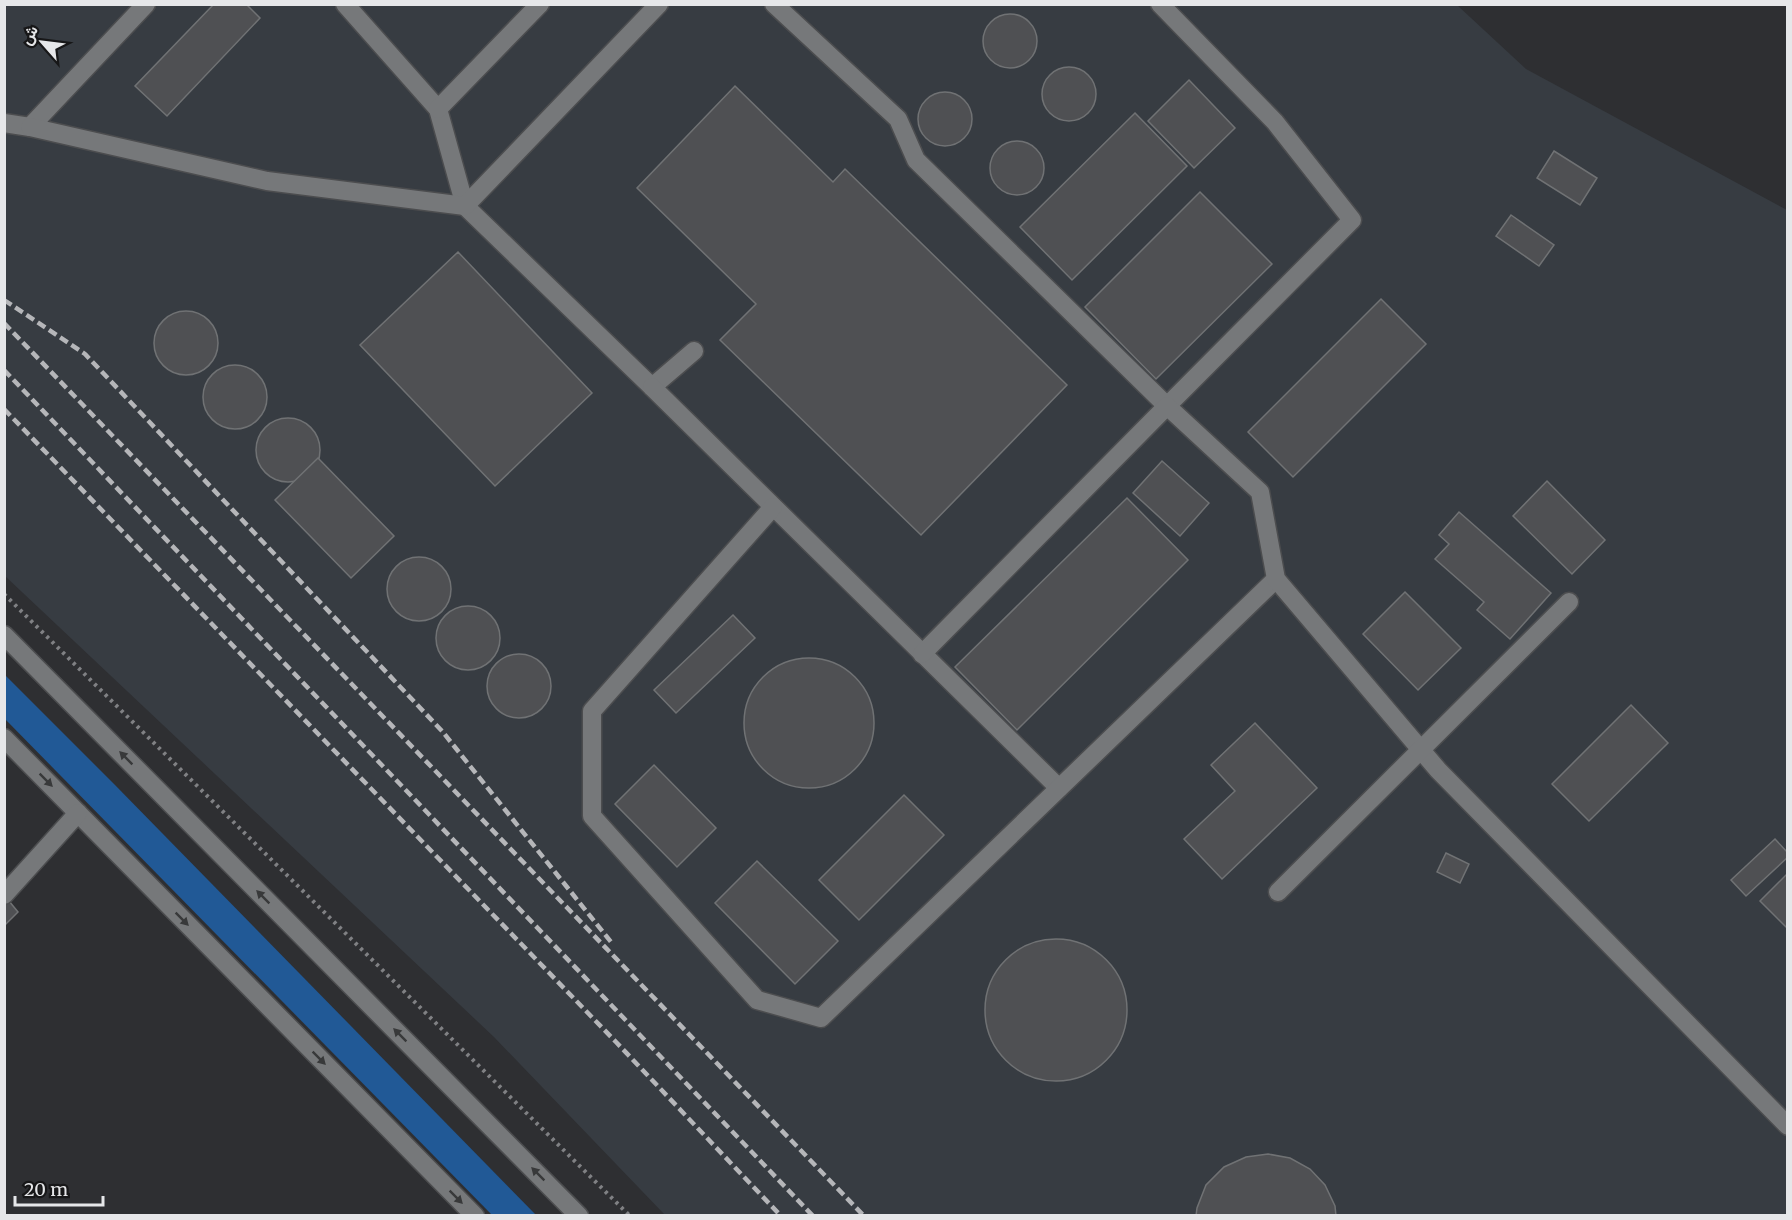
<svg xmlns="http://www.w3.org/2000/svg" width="1792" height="1220" font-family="Merriweather,Vazirmatn,serif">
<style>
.built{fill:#373c42}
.green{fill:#215996}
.building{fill:#4f5053;stroke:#707274;stroke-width:1.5}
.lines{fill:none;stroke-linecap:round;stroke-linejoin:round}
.minor-casing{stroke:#4c4d4f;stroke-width:21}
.path{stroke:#808184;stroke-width:4;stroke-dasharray:3 4.5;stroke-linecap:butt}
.minor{stroke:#76787a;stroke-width:18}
.rail{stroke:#b5b6b9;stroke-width:4.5;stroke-dasharray:9 4.5;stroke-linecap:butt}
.oneway{fill:#38393a}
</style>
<rect width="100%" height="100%" fill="#2e2f32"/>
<path class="built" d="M4,5h1453l69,64 261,141v1005h-1122l-171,-178 -489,-461z"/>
<path class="green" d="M5,675l110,110 421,430h-44l-487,-496z"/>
<g class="building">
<path d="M214,4h32l14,14 -93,98 -32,-30z"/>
<circle cx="1010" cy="41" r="27"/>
<circle cx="1069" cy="94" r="27"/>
<path d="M1189,80l46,48 -41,40 -46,-47z"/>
<path d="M735,86l98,96 12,-13 222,216 -146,150 -201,-195 36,-36 -119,-116z"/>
<circle cx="945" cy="119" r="27"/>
<path d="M1135,113l52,53 -115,114 -52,-53z"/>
<circle cx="1017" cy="168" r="27"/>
<path d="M1554,151l43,27 -17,27 -43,-27z"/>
<path d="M1200,192l72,72 -116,115 -71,-72z"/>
<path d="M1511,215l43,30 -15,21 -43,-30z"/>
<path d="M458,252l134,141 -97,93 -135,-141z"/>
<path d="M1381,299l45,45 -133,133 -45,-45z"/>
<circle cx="186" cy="343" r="32"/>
<circle cx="235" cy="397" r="32"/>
<circle cx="288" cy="450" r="32"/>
<path d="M318,458l76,78 -43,42 -76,-78z"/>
<path d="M1162,461l47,42 -29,33 -47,-43z"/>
<path d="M1547,481l58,59 -33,34 -59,-58z"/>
<path d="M1127,498l61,62 -171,170 -62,-63z"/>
<path d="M1459,512l92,81 -41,46 -33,-29 7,-8 -49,-43 14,-15 -10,-9z"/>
<circle cx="419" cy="589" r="32"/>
<path d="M1405,592l56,56 -43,42 -55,-56z"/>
<circle cx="468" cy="638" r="32"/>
<path d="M733,615l22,23 -79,75 -22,-23z"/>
<circle cx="519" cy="686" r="32"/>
<circle cx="809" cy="723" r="65"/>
<path d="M1631,705l37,38 -79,78 -37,-37z"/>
<path d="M1255,723l62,65 -95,91 -38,-40 51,-48 -24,-26z"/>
<path d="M654,765l62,63 -39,39 -62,-63z"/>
<path d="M904,795l40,40 -85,85 -40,-40z"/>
<path d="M1775,839l13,14v4l-42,39 -15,-16z"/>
<path d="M1446,853l23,11 -9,19 -23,-11z"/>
<path d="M757,861l81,80 -43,43 -80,-81z"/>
<path d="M1788,873v56l-28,-28z"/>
<path d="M9,901l9,11 -14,14v-20z"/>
<circle cx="1056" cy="1010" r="71"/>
<path d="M1268,1154l22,4 20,11 15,16 10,21 1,10h-140l1,-8 9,-23 18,-18 22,-10z"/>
</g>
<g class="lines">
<g class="minor-casing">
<g id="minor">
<path d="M345,4l93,105 27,97 187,181 42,-36"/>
<path d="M774,4l124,115 18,41 251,246 185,-186 -77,-98 -115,-118"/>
<path d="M438,109l102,-105"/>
<path d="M4,123l26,4 116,-123"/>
<path d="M30,127l237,54 198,25 194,-202"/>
<path d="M652,387l407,401"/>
<path d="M773,507l-181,204v105l165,184 64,18 455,-439"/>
<path d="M4,635l575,581"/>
<path d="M922,654l245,-248 93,86 16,87 162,191 350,356"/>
<path d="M4,738l471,478"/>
<path d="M1278,892l291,-290"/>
<path d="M4,895l74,-82"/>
</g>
</g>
<path class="path" d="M4,594l626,622"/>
<use href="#minor" class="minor"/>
<g class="rail">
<path d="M4,300l81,54 357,377 169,211"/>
<path d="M4,323l860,893"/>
<path d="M4,370l809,846"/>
<path d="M4,409l612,633 165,174"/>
</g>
</g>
<defs><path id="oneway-solid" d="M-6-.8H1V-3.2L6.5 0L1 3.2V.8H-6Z" transform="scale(1.5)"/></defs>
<g class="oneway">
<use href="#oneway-solid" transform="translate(126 758) rotate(-135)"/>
<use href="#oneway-solid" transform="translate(46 780) rotate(45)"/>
<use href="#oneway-solid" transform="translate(263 897) rotate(-135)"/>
<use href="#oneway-solid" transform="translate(182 919) rotate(45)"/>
<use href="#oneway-solid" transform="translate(400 1035) rotate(-135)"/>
<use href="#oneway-solid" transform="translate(319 1058) rotate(45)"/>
<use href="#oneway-solid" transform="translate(538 1174) rotate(-135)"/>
<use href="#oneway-solid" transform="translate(456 1197) rotate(45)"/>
</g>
<rect width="1792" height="1220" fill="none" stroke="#e6e7e9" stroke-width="12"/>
<g transform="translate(42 42) rotate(298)" stroke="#171718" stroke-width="4.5" paint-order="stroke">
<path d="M0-4.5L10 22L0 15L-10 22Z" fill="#e6e7e9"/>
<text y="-9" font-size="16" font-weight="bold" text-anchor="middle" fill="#e6e7e9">ش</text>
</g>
<path d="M15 1196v9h88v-9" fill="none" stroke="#e6e7e9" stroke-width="3"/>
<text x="24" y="1196" font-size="18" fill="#e6e7e9" stroke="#171718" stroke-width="4.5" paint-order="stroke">20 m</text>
</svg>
